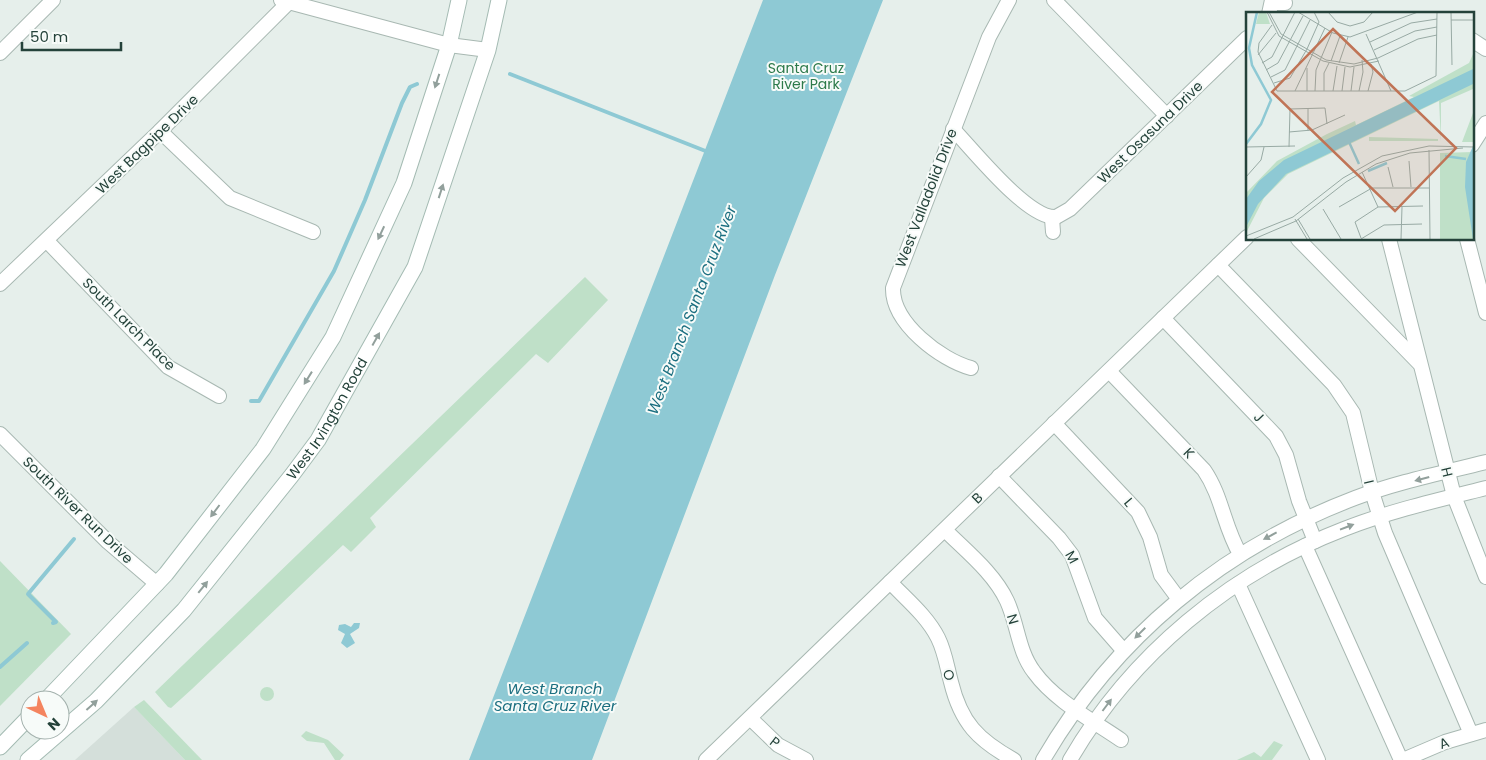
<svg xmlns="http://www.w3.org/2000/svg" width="1486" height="760" font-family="Poppins,sans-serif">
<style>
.built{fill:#d4dfda}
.green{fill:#bfe0c8}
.water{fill:#8ec9d4}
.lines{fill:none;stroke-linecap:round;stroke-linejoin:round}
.stream{stroke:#8ec9d4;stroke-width:4}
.street-casing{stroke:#a8b8b2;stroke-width:16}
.secondary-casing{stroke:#a4bbb3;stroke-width:17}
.street{stroke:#fff;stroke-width:14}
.secondary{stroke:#fff;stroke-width:15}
.oneway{fill:#92a09c}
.labels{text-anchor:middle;stroke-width:4;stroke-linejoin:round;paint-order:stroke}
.park-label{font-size:14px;fill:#2d7a4b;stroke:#f7fbf9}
.street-label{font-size:14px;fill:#24423a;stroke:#f7fbf9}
.water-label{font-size:15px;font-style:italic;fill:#1c6f80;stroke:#f7fbf9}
.inset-river{fill:none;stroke:#8ec9d4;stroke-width:2.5}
.inset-road{fill:none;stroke:#98aaa4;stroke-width:1}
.view{fill:#c07456;fill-opacity:0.15;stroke:#c07456;stroke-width:2.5}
.inset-edge{fill:none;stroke:#24423a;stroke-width:2.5}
</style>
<rect width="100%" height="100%" fill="#e6efeb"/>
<path class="built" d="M134,707l51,53h-110z"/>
<g class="green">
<path d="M585,277l23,23 -60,63 -12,-9 -166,164 6,9 -25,25 -8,-7 -151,144 -21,19 -3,-1 -13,-15z"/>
<path d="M0,561l71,73 -71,72z"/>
<circle cx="267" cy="694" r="7"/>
<path d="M144,700l58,60h-17l-51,-53z"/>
<path d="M306,731l22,9 16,15 -4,5h-5l-11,-17 -17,-2 -6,-5z"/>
<path d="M1274,741l9,4 -11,15h-35l17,-8 7,5z"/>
</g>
<g class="water">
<path d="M763,0h120l-108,275 -183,485h-123z"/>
<path d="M354,623h6l-1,5 -9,6 5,9 -8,5 -6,-5 4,-9 -7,-4 1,-5 6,-1 6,3z"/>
</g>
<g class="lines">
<g class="stream">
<path d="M510,74l198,78"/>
<path d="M251,401h8l75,-130 31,-71 37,-97 8,-16 7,-3"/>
<path d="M53,623l3,-1 -28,-28 46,-55"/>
<path d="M0,667l27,-24"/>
</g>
<g class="street-casing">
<g id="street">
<path d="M281,0l168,45 39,5"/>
<path d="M1054,0l113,116"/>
<path d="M1273,3h12"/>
<path d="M1269,14l3,-14"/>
<path d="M1472,40l14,9"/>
<path d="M0,53l53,-53"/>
<path d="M953,129c21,22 75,90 103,88l14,-8 177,-171"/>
<path d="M160,131l70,67 83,34"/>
<path d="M1472,145l14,-22"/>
<path d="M1052,218l1,14"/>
<path d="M1298,239l121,124"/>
<path d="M1389,239l65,257 32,81"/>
<path d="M1467,239l19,74"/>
<path d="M47,241l121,126 51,29"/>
<path d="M1218,265l116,120 19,28 19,79 13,41 86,201"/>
<path d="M0,284l160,-153 131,-131"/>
<path d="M1163,318l113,118 10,19 13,46 16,40"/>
<path d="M971,368c-30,-8 -79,-45 -78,-80l96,-251 20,-37"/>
<path d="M1109,371l95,99c18,26 20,57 36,84"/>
<path d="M1054,423l84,89 12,25 11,38 17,23"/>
<path d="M0,434l108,108 49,42"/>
<path d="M999,476l60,62 13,17 23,63 28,32"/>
<path d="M945,530c21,21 49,43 62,71 11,24 11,50 27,71 21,29 58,48 87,68"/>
<path d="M1305,546l96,214"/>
<path d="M890,582c17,18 37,34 48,56 7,14 9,29 13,44 10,41 27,58 63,78"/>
<path d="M1238,584l80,176"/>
<path d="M750,718l28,27 28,15"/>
<path d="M706,760l541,-523"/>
<path d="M1043,760c71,-122 180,-212 312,-262 42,-16 87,-25 131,-36"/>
<path d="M1070,760c61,-105 160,-187 274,-231 46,-18 94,-29 142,-41"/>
<path d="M1403,760l42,-18 41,-12"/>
</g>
</g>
<g class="secondary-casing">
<g id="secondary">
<path d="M46,700l120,-126 97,-125 70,-112 71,-154 45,-138 10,-45"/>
<path d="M0,747l30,-31"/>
<path id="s1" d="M28,760l68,-59 88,-91 108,-135 26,-35 97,-173 73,-217 11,-50"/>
</g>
</g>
<use href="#street" class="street"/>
<use href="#secondary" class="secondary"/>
</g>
<defs><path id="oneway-solid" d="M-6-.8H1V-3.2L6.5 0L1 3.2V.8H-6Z" transform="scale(1.25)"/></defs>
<g class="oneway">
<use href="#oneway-solid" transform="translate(437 81) rotate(108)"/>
<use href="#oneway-solid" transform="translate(441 191) rotate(-72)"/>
<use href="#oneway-solid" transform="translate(381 233) rotate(115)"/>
<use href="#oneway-solid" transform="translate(376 339) rotate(-61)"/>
<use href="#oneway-solid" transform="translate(308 378) rotate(122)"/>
<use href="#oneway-solid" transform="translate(1422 479) rotate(165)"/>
<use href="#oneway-solid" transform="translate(215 511) rotate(127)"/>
<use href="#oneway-solid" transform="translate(1347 527) rotate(-21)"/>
<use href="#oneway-solid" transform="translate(1270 536) rotate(152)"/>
<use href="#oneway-solid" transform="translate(203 587) rotate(-51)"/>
<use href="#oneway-solid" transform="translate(1140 633) rotate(135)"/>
<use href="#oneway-solid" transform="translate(92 705) rotate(-42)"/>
<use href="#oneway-solid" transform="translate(1107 705) rotate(-53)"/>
</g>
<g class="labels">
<g class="park-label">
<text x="806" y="73">Santa Cruz<tspan x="806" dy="16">River Park</tspan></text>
</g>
<g class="street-label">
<text transform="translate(1150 132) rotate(-44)" y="5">West Osasuna Drive</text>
<text transform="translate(147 144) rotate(-44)" y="5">West Bagpipe Drive</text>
<text transform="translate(926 198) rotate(-69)" y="5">West Valladolid Drive</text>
<text transform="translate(129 324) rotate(45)" y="5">South Larch Place</text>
<text transform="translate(1259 417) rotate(46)" y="5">J</text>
<text dy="5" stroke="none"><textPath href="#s1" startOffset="456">West Irvington Road</textPath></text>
<text transform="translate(1189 453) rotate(46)" y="5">K</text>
<text transform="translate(1447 472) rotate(76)" y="5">H</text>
<text transform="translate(1369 482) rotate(76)" y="5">I</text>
<text transform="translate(977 498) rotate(-44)" y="5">B</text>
<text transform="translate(1129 502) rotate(50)" y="5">L</text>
<text transform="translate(78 510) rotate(44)" y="5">South River Run Drive</text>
<text transform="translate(1072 557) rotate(61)" y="5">M</text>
<text transform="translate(1013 619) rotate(74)" y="5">N</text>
<text transform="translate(949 675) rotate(76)" y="5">O</text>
<text transform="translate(775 742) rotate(38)" y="5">P</text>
<text transform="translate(1444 743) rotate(-20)" y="5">A</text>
</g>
<g class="water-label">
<text transform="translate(692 310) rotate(-69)" y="5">West Branch Santa Cruz River</text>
<text x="555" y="694">West Branch<tspan x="555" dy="17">Santa Cruz River</tspan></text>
</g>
</g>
<g transform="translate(1246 12)">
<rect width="228" height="228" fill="#e6efeb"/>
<path d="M13,0h7l4,12h-14zM227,42v35l-32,14v39l-2,-41 -151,73 -24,24 -18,35v-40l31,-32 50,-27 28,-13 1,4 58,-28 -5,-1 60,-33zM227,101v29h-11zM123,125l69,2v2h-69zM227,140v87h-33v-86z" fill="#bfe0c8"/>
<path d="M227,57v15l-187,90 -28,30 -12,23v-28l13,-18 25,-21zM227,134v93l-8,-52 1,-25z" fill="#8ec9d4"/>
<path class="inset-river" d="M103,130l10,22M0,132l15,-20 10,-24 -19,-35 -3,-17 8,-36M199,144l21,3M122,159l19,-8"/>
<path class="inset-road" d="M21,0l12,24 44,25 27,6 29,-6M23,0l12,22 45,26 28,4 24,-6M52,0l35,21 17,4 68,-25M82,0l9,10 13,4 14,-4 9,-10M205,0l1,53M205,8h23M26,13l-13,18 -1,9 19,39h128l31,-15 1,-64M120,22l25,57M124,30l41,-19 26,-4M128,38l41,-19 22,-4M12,43l18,-22M132,46l40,-19 19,-4M85,49l9,-25M16,51l10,-6 23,-45M93,51l9,-26M61,56v23M20,58l12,-7 25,-47M25,65l14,-7 25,-50M28,71l16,-5 17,-29 12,-27 -5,-10M49,79l30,-63M69,79l1,-21 16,-38M78,79v-18l5,-10M87,79l4,-25M96,79l3,-24M105,79l3,-24M113,79l4,-19 -1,-12M122,79l5,-19 -2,-8M62,96v23M44,97l35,-1 2,16M43,120l23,-2 33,-15M0,135l49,-1M43,135l1,-38M183,138l1,89M163,149l2,26M142,155l5,20M116,160l16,35M0,165l15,-17 3,-13M93,195l33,-19h58M77,197l18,30M49,207l12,20M52,207l12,20M109,210l23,-15 45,-1M109,210l6,16M0,224l47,-19 50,-39 39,-22 47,-10 45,1M8,227l42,-18 50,-39 30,-18 34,-11 53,-5M115,227l23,-14 38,-1M155,227l1,-32"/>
<path class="view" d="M87,17l123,119 -61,63 -123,-119z"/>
<rect width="228" height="228" class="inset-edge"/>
</g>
<g transform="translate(45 715) rotate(136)"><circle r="24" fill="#f7fbf9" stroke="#a3b1ad"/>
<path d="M0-4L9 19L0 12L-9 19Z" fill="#f4845f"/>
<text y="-8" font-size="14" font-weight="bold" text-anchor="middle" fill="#24423a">N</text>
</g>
<path d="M22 42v8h99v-8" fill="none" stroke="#24423a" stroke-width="2.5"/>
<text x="30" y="42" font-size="15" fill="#24423a" stroke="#f7fbf9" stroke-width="4" paint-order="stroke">50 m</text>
</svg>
